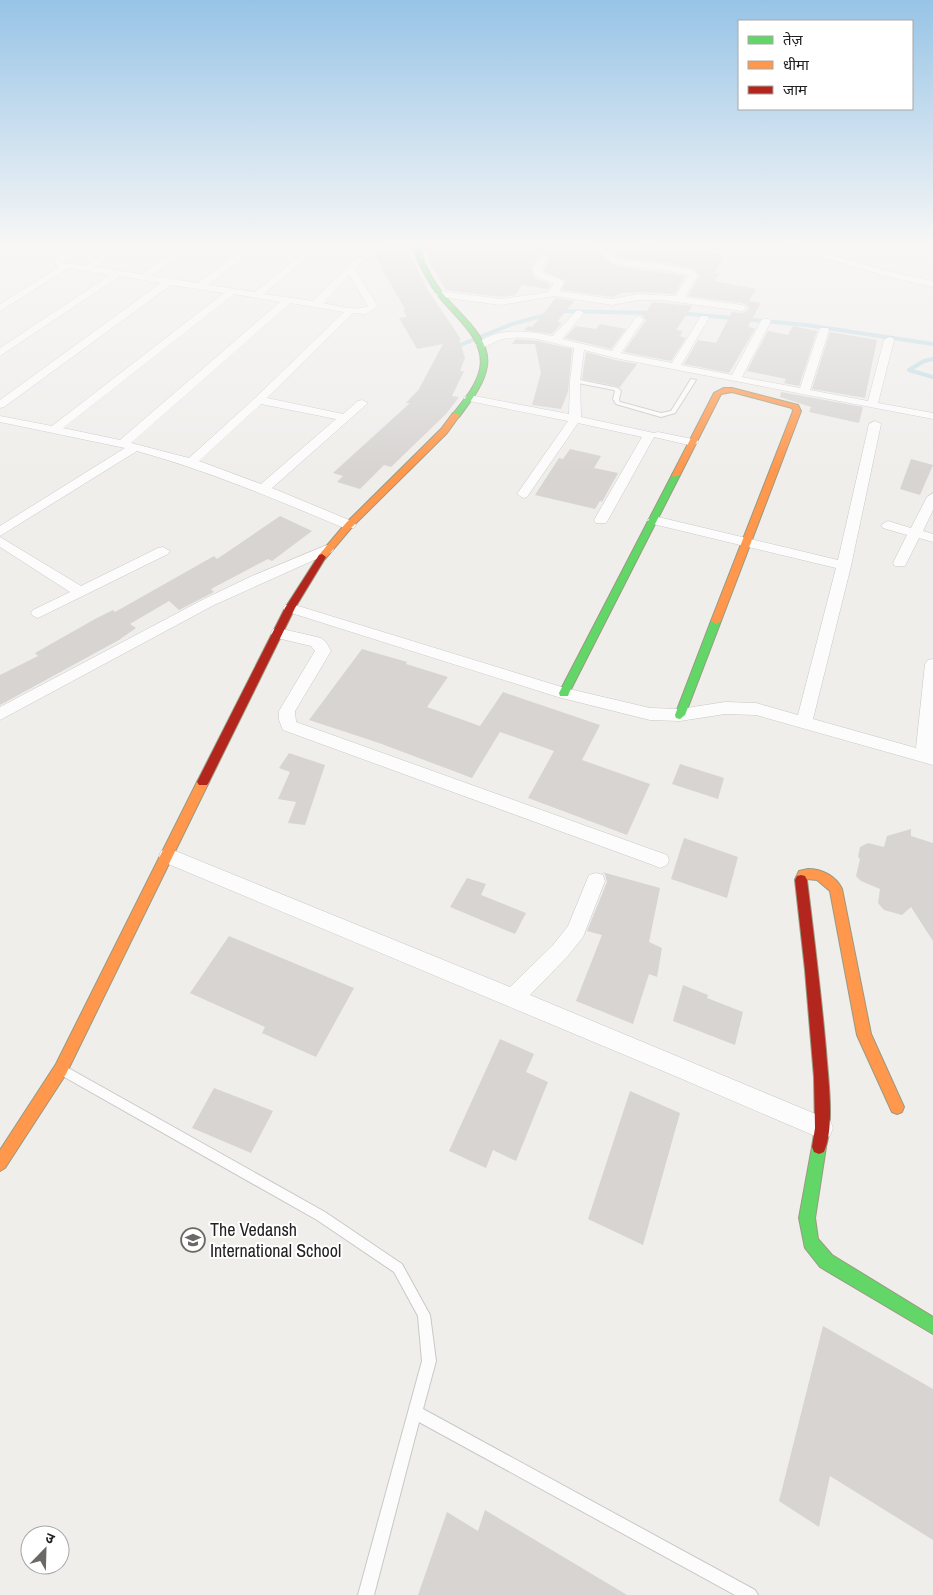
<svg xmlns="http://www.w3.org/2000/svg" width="933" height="1595" font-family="'Archivo Narrow','Noto Sans Devanagari',sans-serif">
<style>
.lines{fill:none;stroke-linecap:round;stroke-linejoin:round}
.stream{stroke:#bfdbe3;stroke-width:4}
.building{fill:#d7d4d2}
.lane-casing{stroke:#c9c8c7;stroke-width:2}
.street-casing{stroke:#c9c8c7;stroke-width:1}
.fast-casing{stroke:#999a82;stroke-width:2}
.slow-casing{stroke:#999a82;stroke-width:2}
.jam-casing{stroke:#999a82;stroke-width:2}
.lane{fill:#fdfcfc;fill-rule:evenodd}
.street{fill:#fdfcfc;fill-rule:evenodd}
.fast{fill:#63d668;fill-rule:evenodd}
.slow{fill:#ff974d;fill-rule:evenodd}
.jam{fill:#b3261e;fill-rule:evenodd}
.labels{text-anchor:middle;stroke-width:4;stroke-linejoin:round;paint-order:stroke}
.near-poi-label{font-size:18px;fill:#222;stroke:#fff;text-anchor:start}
</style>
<rect width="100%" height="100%" fill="#f0eeeb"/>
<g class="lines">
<g class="stream">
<path d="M559,311l92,2"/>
<path d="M679,313l127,12 127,19"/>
<path d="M453,348l59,-24 37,-10"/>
<path d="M933,359l-9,2 -15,9 24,7"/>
</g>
</g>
<g class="building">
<path d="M378,247h30l5,14 14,28 25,37v-1l9,15h-2l6,18 -5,13h4l-12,25 7,1 -3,4 -10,13 -55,53 -7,-2 -24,24 -23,-7 6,-6 -10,-3 77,-70h-4l13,-14 24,-45 -26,5 -18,-31 8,-1 -4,-7 2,-1 -31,-54z"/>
<path d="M424,247h168l21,19 72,10 -10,18 -37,-2 -16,1 -10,4 -50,-7 3,-9 -21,-10 6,-13 -7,-5 -4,2 -8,13 3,10 17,6 -3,5 -26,-4 -7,10 -14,2 -55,-7 -15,-25z"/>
<path d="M607,247l24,3 3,-3h28l63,8 -11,18 6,1 -6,7 42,8 -7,12 12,2 -13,23 7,3 -26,44 -45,-9 14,-24 18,3 16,-31 11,1 6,-4 -1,-3 -6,-3 -54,-7 12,-20 -6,-7 -32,-7 -42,-4z"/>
<path d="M556,298l18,3 -17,21 5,1 -10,11 -28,-4 4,-4 4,1z"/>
<path d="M653,302l39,4 -16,24 7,1 -3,5 6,2 -15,23 -47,-9 22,-32 -3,-4z"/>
<path d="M600,324l26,5 -15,20 -46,-11 11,-12 20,3z"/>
<path d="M793,326l24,5 -18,55 -15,-3 2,-4 -39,-8 21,-40 20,4z"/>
<path d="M830,332l47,8 -12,58 -53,-9z"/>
<path d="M516,339l22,2 34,8 -4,43 -7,17 -29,-4 9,-32 -6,-29h-23z"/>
<path d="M586,352l29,8 22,4 -17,23 -38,-8z"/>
<path d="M781,392l82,15 -4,16 -50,-11 2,-5 -31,-10z"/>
<path d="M570,449l31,7 -7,12 24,5 -16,29 -2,-1 -5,8 -60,-14 24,-37 4,1z"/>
<path d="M911,459l22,6 -13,30 -20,-6z"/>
<path d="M280,516l32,15 -40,30 -4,-2 -57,30 3,3 -35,18 -10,-9 -39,23 6,4 -17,12 -119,65v-30l38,-19 -3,-3 60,-34 18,-9 2,2 99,-56 3,3z"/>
<path d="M362,649l45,13 -1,2 42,13 -21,30 53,19 23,-34 97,33 -18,35 68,24 -23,51 -99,-37 26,-47 -54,-19 -28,46 -93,-35 -70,-23z"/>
<path d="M289,753l36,12 -20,60 -17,-2 8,-21 -18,-3 12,-27 -11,-4z"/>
<path d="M680,764l44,14 -6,21 -46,-15z"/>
<path d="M911,829v7l22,7v98l-22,-34 -9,8 -18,-5 -6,-7 2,-14 -19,-8 -5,-5 4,-17 -2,-2 2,-10 8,-4 16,4 3,-11z"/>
<path d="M684,838l54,19 -11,41 -56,-19z"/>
<path d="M602,872l58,16 -11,54 13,6 -5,29 -8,-3 -16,50 -57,-23 26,-66 -15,-4 20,-49 -2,-8z"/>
<path d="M467,878l19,6 -5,11 45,18 -11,21 -65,-27z"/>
<path d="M229,936l125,52 -38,69 -54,-24 3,-6 -75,-34z"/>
<path d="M683,985l25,10 -1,3 36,14 -8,33 -62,-24z"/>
<path d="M500,1039l34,15 -8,18 22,10 -32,79 -23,-11 -7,18 -37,-17z"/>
<path d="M214,1088l59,23 -22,42 -59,-25z"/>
<path d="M630,1091l50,22 -37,132 -55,-26z"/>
<path d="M823,1326l110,63v151l-103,-64 -11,51 -40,-26z"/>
<path d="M485,1510l142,85h-209l29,-83 31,19z"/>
</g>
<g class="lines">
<g class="lane-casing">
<g id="lane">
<path d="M575,379l43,9 3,3 -2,8 1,3 41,11 10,-2 20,-32 5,1 -21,33 -14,4 -45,-13 -3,-5 2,-8 -1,-1 -41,-8v-2z"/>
<path d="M63,1065l262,147 77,52 28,51 6,46 -13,48 332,181 3,5h-23l-316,-173 -45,173h-16l64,-234 -4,-45 -24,-44 -77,-52 -258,-146 -1,-4 1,-4z"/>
</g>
</g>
<g class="street-casing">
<g id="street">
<path d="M74,247h10l-22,15 24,4 27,-19h10l-28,20 47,7 37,-27h10l-38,29 47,7 48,-36h6v4l-44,34 47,7 50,-40 3,1v4l-44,37 49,7 44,-44h6l1,2 -9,10 23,38 -13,7 -12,-1 -86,85 76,16 15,-13 4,-1 6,3 -96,85 82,34 2,3 -2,3h-10c-69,-29 -135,-57 -207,-77l-137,85v-10l125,-78 -125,-26v-6l52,10 172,-133 -53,-8 -167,122 -4,1v-8l161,-117 -41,-7 -120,80v-8l110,-73 -41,-7 -69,43v-7l59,-37 -5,-3 1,-5zM349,275l19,31c-12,6 -33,-1 -45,-3zM234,294l46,8 -160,138 -57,-12zM290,303l54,9 -89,86 -66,60 -58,-15zM261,404l75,15 -75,65 -62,-23z"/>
<path d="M594,247h10l15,13 43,4 32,7 4,4 -13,22 57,8 5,3 -5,3 -81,-11h-23l-26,5 -58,-9 -53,9 -61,-8 -5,-3 5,-3 61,8 43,-6 5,-2 5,-8 -19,-7 -2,-8 8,-12 3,-1 4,3 -7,10 1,4 20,8 2,2 -5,9 53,8 26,-5 38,2 12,-21 -26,-5 -49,-6z"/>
<path d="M789,247h14l84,24 46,10v6l-51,-12z"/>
<path d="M579,310l5,3 -22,26 50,12 24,-34 3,-1 5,3 -23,34 51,10 29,-47h6l2,2 -28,47 51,10 29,-54 2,-2h6l2,2 -29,56 58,11 19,-58 1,-2h8l1,2 -19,60 58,11 16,-61 5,-3 4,1 1,2 -16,63 55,10v6l-318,-61 -31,-8 -4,31 1,36 73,16 4,-1 39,8 2,2 -6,4 -39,-9 -46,83 -2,3h-10l-2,-3 48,-83 -64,-14 -51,74 -4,1 -6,-4 51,-73 -99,-20 -6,-3 6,-3 100,19 1,-33 4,-33c-24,-6 -47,-14 -71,-9 -8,2 -14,7 -22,9l-5,-3c19,-19 53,-14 77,-9l23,-25z"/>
<path d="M875,421l6,3 -30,142 -38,153 103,29 9,-84 3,-4 5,-1v106l-177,-50 -31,-1 -45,7 -30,-1 -92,-23 -273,-86 -2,-3 2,-3h10l270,83 85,20 30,1 45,-7 31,1 42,12 38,-147 -187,-45 -2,-3 7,-4 184,44 31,-136z"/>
<path d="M933,493v17l-10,21 10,3v8l-14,-4 -14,28h-10l-2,-3 14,-28 -24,-7 -2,-3 7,-4 23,7 16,-31z"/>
<path d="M0,537l81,49 77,-38 5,-1 7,4 -2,3 -130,64 -5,-2 -2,-3 2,-3 37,-18 -70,-45z"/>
<path d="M327,545l7,4 -2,3 -118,53 -214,115v-13l204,-108 48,-23z"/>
<path d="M278,628l43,10 5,4 5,9 -36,60 1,11 371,133 2,5 -2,5 -7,3 -7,-3 -370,-135 -4,-10v-9l36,-60 -4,-5 -38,-9 -2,-4 2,-4z"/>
<path d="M168,848l342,139 43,-42 15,-19 21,-51 7,-2 7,2 2,6 -22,56 -16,20 -37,38 300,125 3,8 -3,8 -8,3 -147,-63 -514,-215 -2,-5 2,-5z"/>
</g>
</g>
<g class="fast-casing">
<g id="fast">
<path d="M413,247h6c5,18 14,34 25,48 16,20 47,42 43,71 -3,19 -17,36 -28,51l-7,-2c11,-14 24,-28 28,-46 6,-29 -24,-51 -40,-71 -11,-15 -21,-32 -27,-51z"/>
<path d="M673,473l7,2 -111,218 -1,3h-8l-1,-3z"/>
<path d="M716,618l5,3 -36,94 -5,4 -4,-1 -1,-3 36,-94z"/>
<path d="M819,1140l5,2 2,5 -11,71 3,21 14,16 101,62v17l-113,-67 -15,-19 -6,-30 13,-71 2,-5z"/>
</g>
</g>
<g class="slow-casing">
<g id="slow">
<path d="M724,388h8l66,17 3,6 -80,210 -5,3 -5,-3 82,-210 -1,-3 -60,-16 -11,2 -41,81 -7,2 -1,-2 42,-82z"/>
<path d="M453,413l7,2 -13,18 -95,94 -27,32h-6v-4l27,-32 95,-94z"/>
<path d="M203,778l4,1 2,3 -143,292 -61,94 -5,3v-21l56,-86 141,-282 2,-3z"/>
<path d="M808,869c14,0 28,7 34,20l29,145 33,73 -2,5 -5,2 -5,-2 -35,-77 -27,-144 -13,-11 -10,-1 -2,5 -4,1 -4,-1 -2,-4 4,-9z"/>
</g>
</g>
<g class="jam-casing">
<g id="jam">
<path d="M322,554l4,3 -31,51 -86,174 -2,3h-8l-2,-3 88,-174 34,-53z"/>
<path d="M801,875l4,1 2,4c7,57 14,113 19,170 2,28 9,77 -2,102l-5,2 -5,-2 -2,-5 3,-19 -1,-51 -9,-107 -10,-90 2,-4z"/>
</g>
</g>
<use href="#lane" class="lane"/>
<use href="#street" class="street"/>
<use href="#fast" class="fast"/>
<use href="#slow" class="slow"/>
<use href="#jam" class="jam"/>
</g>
<linearGradient id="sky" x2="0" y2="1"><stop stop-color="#97c4e6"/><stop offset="0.52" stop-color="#f8f7f6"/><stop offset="1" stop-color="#f8f7f6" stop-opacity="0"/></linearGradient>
<rect width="933" height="471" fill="url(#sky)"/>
<defs>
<g id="school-ring" transform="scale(1.25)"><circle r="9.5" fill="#fff" stroke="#6a6968" stroke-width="1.5"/><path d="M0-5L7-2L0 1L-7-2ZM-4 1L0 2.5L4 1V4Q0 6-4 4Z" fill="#6a6968"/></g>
</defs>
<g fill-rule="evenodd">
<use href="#school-ring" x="193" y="1240"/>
</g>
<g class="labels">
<g class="near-poi-label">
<text x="210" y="1236">The Vedansh<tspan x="210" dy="21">International School</tspan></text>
</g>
</g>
<rect x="738" y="20" width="175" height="90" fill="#ffffff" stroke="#a7a7a7"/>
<rect x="748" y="36" width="25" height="8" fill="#63d668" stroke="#a7a7a7"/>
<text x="783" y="45" font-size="15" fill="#222222">तेज़</text>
<rect x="748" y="61" width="25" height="8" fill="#ff974d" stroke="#a7a7a7"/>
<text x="783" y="70" font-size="15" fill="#222222">धीमा</text>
<rect x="748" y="86" width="25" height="8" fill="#b3261e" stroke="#a7a7a7"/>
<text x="783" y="95" font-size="15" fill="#222222">जाम</text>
<g transform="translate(45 1550) rotate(23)"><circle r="24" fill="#ffffff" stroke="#a7a7a7"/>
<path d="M0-4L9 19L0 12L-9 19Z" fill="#6a6968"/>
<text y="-8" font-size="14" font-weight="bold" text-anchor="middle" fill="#222222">उ</text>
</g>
</svg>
